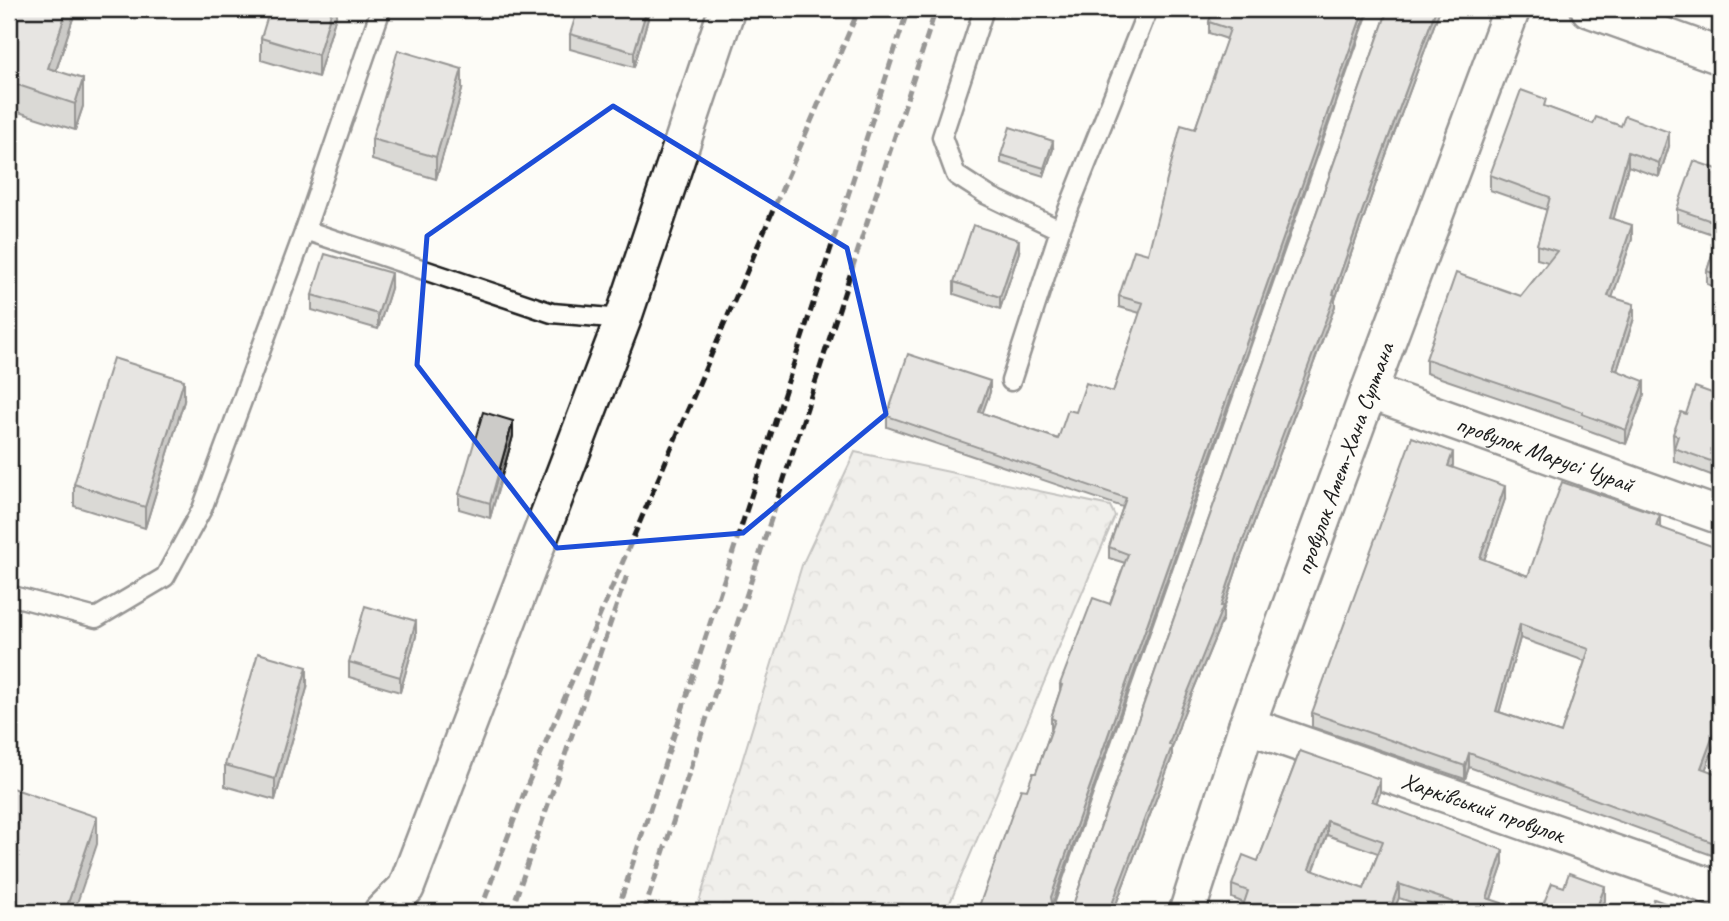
<svg xmlns="http://www.w3.org/2000/svg" width="1729" height="921" font-family="Caveat,sans-serif">
<style>
.forest{fill:url(#forest-crowns);stroke:#7e7e7c;stroke-width:2}
.lines{fill:none;stroke-linecap:round;stroke-linejoin:round}
.service-casing{stroke:#1c1c1c;stroke-width:23}
.minor-casing{stroke:#1c1c1c;stroke-width:40}
.service{stroke:#fdfcf7;stroke-width:18}
.minor{stroke:#fdfcf7;stroke-width:35}
.rail{stroke:#1c1c1c;stroke-width:5;stroke-dasharray:10 5;stroke-linecap:butt}
.wall{fill:#afafac;stroke:#1c1c1c;stroke-width:2;fill-rule:evenodd}
.shaded-wall{fill:#8f8e8c;stroke:#1c1c1c;stroke-width:2}
.building{fill:#cccbc8;stroke:#1c1c1c;stroke-width:2;fill-rule:evenodd}
.marked{fill:none;stroke:#1d4ed8;stroke-width:5;stroke-linejoin:round}
.labels{text-anchor:middle;stroke-width:6;stroke-linejoin:round;paint-order:stroke}
.street-label{font-size:24px;fill:#1c1c1c;stroke:#fdfcf7}
</style>
<defs>
<pattern id="forest-crowns" width="20" height="18" patternUnits="userSpaceOnUse" patternTransform="scale(1.75)"><rect width="20" height="18" fill="#e0dfdb"/><path d="M2 6a3 3 0 1 1 6 0M12 15a3 3 0 1 1 6 0" fill="none" stroke="#c0bfbb"/></pattern>
</defs>
<rect width="100%" height="100%" fill="#fdfcf7"/>
<filter id="ink" filterUnits="userSpaceOnUse"><feTurbulence type="fractalNoise" baseFrequency=".0143" numOctaves="2"/><feDisplacementMap in="SourceGraphic" scale="14" xChannelSelector="R" yChannelSelector="G"/><feConvolveMatrix kernelMatrix="1 2 1 2 8 2 1 2 1" color-interpolation-filters="sRGB"/></filter>
<g filter="url(#ink)">
<path class="forest" d="M855,452l255,54 5,10 -169,396h-250l106,-347z"/>
<g class="lines">
<g class="service-casing">
<g id="service">
<path d="M984,9l-42,128 14,38 31,20 73,35 -49,151"/>
<path d="M305,230l76,-221"/>
<path d="M1060,230l88,-221"/>
<path d="M9,595l87,23 69,-41 37,-68 103,-279 247,83 71,6"/>
<path d="M1062,912l318,-903"/>
</g>
</g>
<g class="minor-casing">
<g id="minor">
<path d="M1589,9l131,47"/>
<path id="s1" d="M1369,391l351,125"/>
<path id="s2" d="M1247,725l473,165"/>
<path d="M382,912l24,-24 217,-569 104,-310"/>
<path id="s3" d="M1187,912l60,-187 122,-334 143,-382"/>
</g>
</g>
<use href="#service" class="service"/>
<use href="#minor" class="minor"/>
<g class="rail">
<path d="M480,912l44,-119 335,-784"/>
<path d="M511,912l116,-337"/>
<path d="M617,912l291,-903"/>
<path d="M644,912l292,-903"/>
</g>
</g>
<g class="wall">
<path d="M9,9h67l-20,62 27,35 -8,24 -66,-21z"/>
<path d="M338,9l-20,68 -57,-17v-22z"/>
<path d="M649,9v6l-15,52 -64,-18v-15z"/>
<path d="M1213,9h155l-315,896v3l6,4 10,-2 4,-5 315,-896h52l-58,157 -43,122 -4,12v6l-97,259 -15,46v7l-42,102 -9,28v9l-59,155h-136l50,-122 9,-17 15,-43v-12l9,-27v-7l50,-80 15,-41 -16,-5v-11l14,-40 -236,-80v-11l103,-24 -8,21 76,26 18,-27 37,-20 27,-79 -21,-6v-11l29,-42 47,-125 32,-90 -18,-6v-11z"/>
<path d="M462,90l-26,89 -64,-19v-21z"/>
<path d="M1546,107l47,17 76,22 -10,31 -31,-11 -15,53 19,20 -20,58 22,21 -17,53 27,24 -18,49 -44,-16v-2l-156,-53v-14l95,-63 27,-34 -11,-3v-14l10,-35 -57,-20v-15z"/>
<path d="M1053,149l-9,27 -43,-13v-8z"/>
<path d="M1720,170v119l-13,-5v-13l11,-35 -41,-14v-13z"/>
<path d="M1019,252l-19,57 -46,-15v-12z"/>
<path d="M391,288l-13,41 -66,-19v-15z"/>
<path d="M1720,396l-1,82 -45,-17 -1,-27 13,-20z"/>
<path d="M184,401l-39,127 -71,-22v-22z"/>
<path d="M513,436l-23,82 -31,-9v-15z"/>
<path d="M1453,465l-1,3 53,31 -21,61 44,16 132,-49 60,203 -15,40 15,5v83l-251,-91 -4,12 -153,-52v-14zM1520,638l65,23 -24,72 -62,-21z"/>
<path d="M416,636l-16,56 -51,-15v-15z"/>
<path d="M307,688l-32,112 -50,-14v-21z"/>
<path d="M1300,751l80,42 -4,10 127,61 -12,35 11,13h-61l-42,-14 -155,5 -12,-5v-13l26,-24zM1327,835l51,18 -14,36 -51,-18z"/>
</g>
<g class="shaded-wall">
<path d="M67,9h9l-28,86v-27z"/>
<path d="M332,9h6l-20,68v-22z"/>
<path d="M647,9h2v6l-15,52v-15z"/>
<path d="M1364,9h4l-317,899v-11z"/>
<path d="M1436,9h4l-58,157 -43,122 -4,12v6l-97,259 -15,46v7l-42,102 -9,28v9l-59,155h-4l72,-203 40,-103 17,-52 95,-260 49,-139z"/>
<path d="M462,69v21l-26,89v-22z"/>
<path d="M83,79v27l-8,24v-26z"/>
<path d="M1669,132v14l-10,31v-14z"/>
<path d="M1053,141v8l-9,27v-8z"/>
<path d="M1628,152v14l-18,66v-14z"/>
<path d="M1632,225v14l-24,71v-14z"/>
<path d="M1019,240v12l-19,57v-12z"/>
<path d="M391,273v15l-13,41v-15z"/>
<path d="M1634,304v14l-21,65v-14z"/>
<path d="M184,380v21l-39,127v-21z"/>
<path d="M990,381v11l-11,31v-11z"/>
<path d="M1644,381v14l-18,49v-14z"/>
<path d="M513,421v15l-23,82v-15z"/>
<path d="M1453,452v13l-5,15v-14z"/>
<path d="M1505,486v13l-25,73v-14z"/>
<path d="M1660,515v14l-4,-3z"/>
<path d="M416,621v15l-16,56v-15z"/>
<path d="M1520,624v14l-24,86v-13z"/>
<path d="M307,667v21l-32,112v-21z"/>
<path d="M1720,717v13l-19,52v-14z"/>
<path d="M1469,753v14l-4,12v-13z"/>
<path d="M1380,779v14l-8,22v-14z"/>
<path d="M97,817v27l-23,68h-9z"/>
<path d="M1327,821v14l-18,48v-14z"/>
<path d="M1503,850v14l-16,47v-13z"/>
<path d="M1399,884v14l-6,14h-4z"/>
<path d="M1605,886v15l-5,11h-5z"/>
</g>
<g class="building">
<path d="M9,9h58l-19,59 35,11 -8,25 -66,-22z"/>
<path d="M270,9h62l-14,46 -57,-17z"/>
<path d="M578,9h69l-13,43 -64,-18z"/>
<path d="M1213,9h151l-313,888 2,11 6,4 10,-2 4,-5 315,-896h48l-54,146 -43,122 -6,17 2,1 -97,259 -17,52h2l-42,103 -12,35 3,2 -63,166h-132l44,-123 6,1 6,-17h3l19,-53 -4,-2 11,-33 -2,-1 33,-86 17,6 18,-50 -19,-7 17,-49 -239,-82 21,-62 82,27 -11,31 79,27 10,-29 8,2 10,-29 27,9 30,-89 -24,-7 15,-46 14,4 33,-129 14,4 35,-100 -21,-7z"/>
<path d="M398,50l64,19 -26,88 -64,-18z"/>
<path d="M1521,90l25,9 -2,7 49,18 3,-7 25,9 4,-10 44,16 -10,31 -31,-11 -18,66 22,7 -24,71 26,8 -21,65 31,12 -18,49 -44,-16 1,-2 -157,-53 30,-86 65,23 36,-45 -20,-6 13,-48 -60,-22z"/>
<path d="M1010,127l43,14 -9,27 -43,-13z"/>
<path d="M1694,161l26,9v54l-43,-15z"/>
<path d="M973,225l46,15 -19,57 -46,-15z"/>
<path d="M1720,229v47l-13,-5z"/>
<path d="M325,254l66,19 -13,41 -66,-19z"/>
<path d="M113,358l71,22 -39,127 -71,-23z"/>
<path d="M1695,387l25,9v66l-1,2 -45,-16 4,-12 -5,-2 8,-22 5,2z"/>
<path d="M483,412l30,9 -23,82 -31,-9z"/>
<path d="M1412,437l41,15 -5,14 57,20 -25,72 48,18 34,-94 98,33 -4,11 64,23v168l-19,51 19,7v70l-251,-92 -4,13 -153,-53zM1520,624l69,25 -28,84 -65,-22z"/>
<path d="M365,606l51,15 -16,56 -51,-15z"/>
<path d="M258,653l49,14 -32,112 -50,-14z"/>
<path d="M1300,751l80,28 -8,22 131,49 -16,48 15,5 -4,9h-41l-6,-2 2,-8 -54,-18 -10,28h-148l7,-21 -16,-6 11,-30 15,6zM1327,821l56,20 -19,48 -55,-20z"/>
<path d="M9,787l88,30 -32,95h-56z"/>
<path d="M1569,873l36,13 -10,26h-55l12,-29 12,4z"/>
<path d="M1654,899l35,13h-40z"/>
</g>
</g>
<path d="M0 0H1729V921H0ZM613,106l234,142 39,166 -143,119 -186,15 -140,-183 10,-129z" fill="#fdfcf7" fill-opacity=".55" fill-rule="evenodd"/>
<path class="marked" d="M613,106l234,142 39,166 -143,119 -186,15 -140,-183 10,-129z"/>
<g class="labels">
<g class="street-label">
<text dy="8" stroke="none"><textPath href="#s1" startOffset="187">провулок Марусі Чурай</textPath></text>
<text dy="8" stroke="none"><textPath href="#s3" startOffset="480">провулок Амет-Хана Султана</textPath></text>
<text dy="8" stroke="none"><textPath href="#s2" startOffset="250">Харківський провулок</textPath></text>
</g>
</g>
<rect width="1729" height="921" fill="none" stroke="#fdfcf7" stroke-width="35"/>
<rect x="18" y="18" width="1694" height="886" fill="none" stroke="#1c1c1c" stroke-width="2.5" filter="url(#ink)"/>
</svg>
